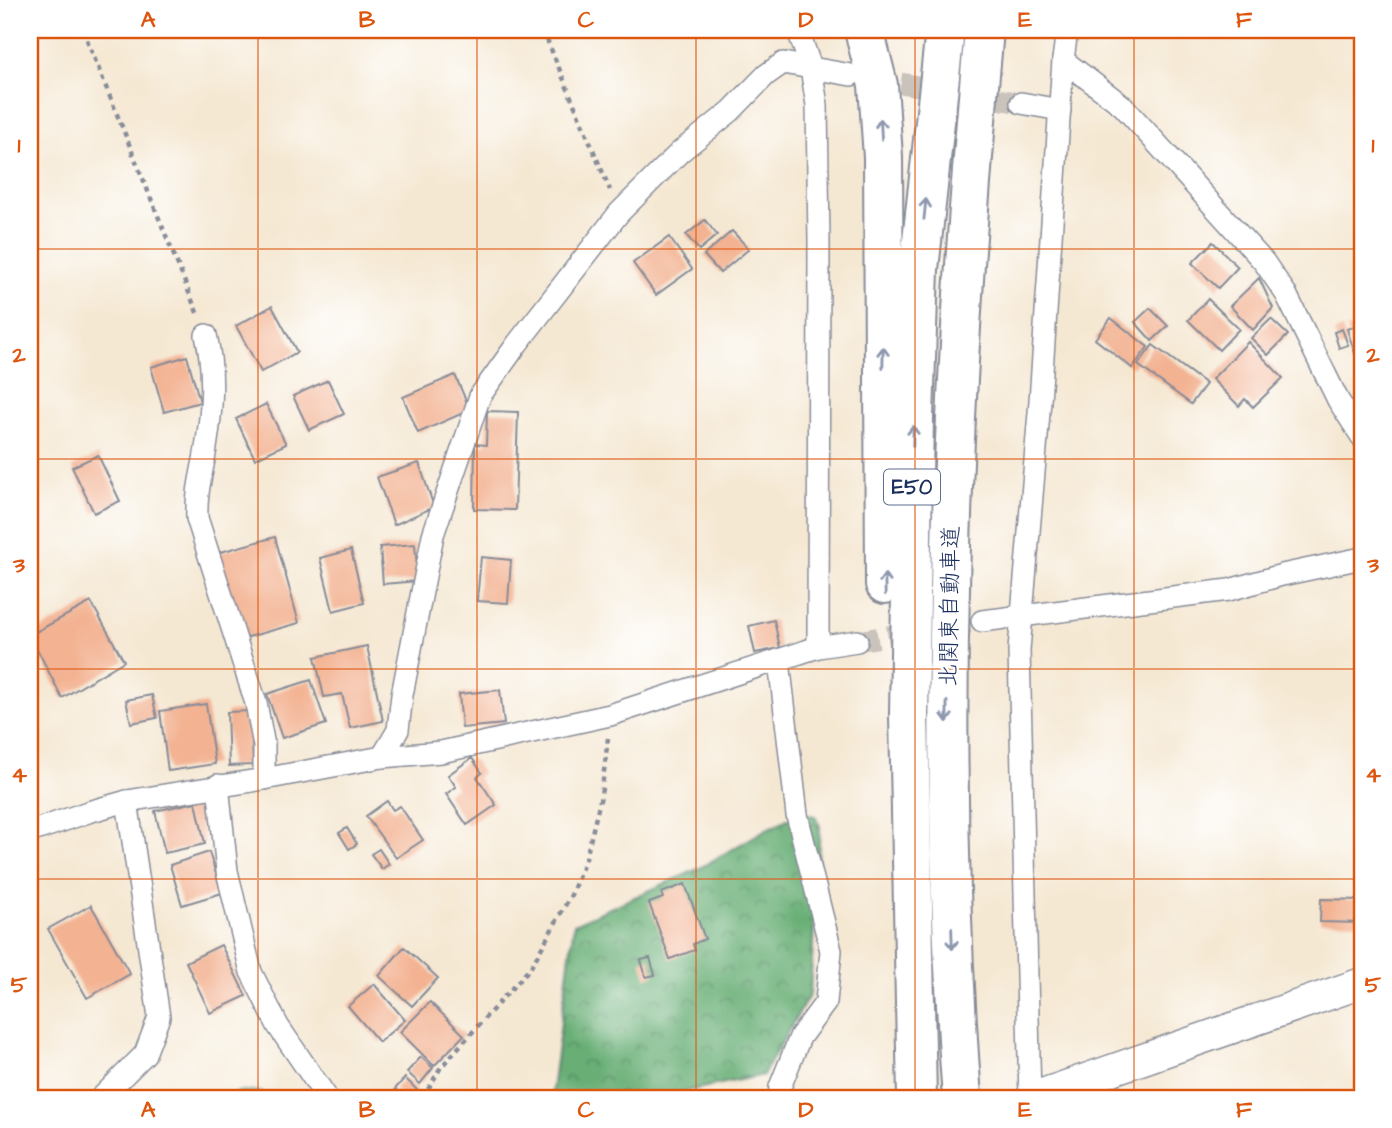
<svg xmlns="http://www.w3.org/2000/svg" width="1392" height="1128" font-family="'Architects Daughter','Klee One',sans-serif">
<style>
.forest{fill:url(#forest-crowns);stroke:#416e69;stroke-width:2}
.building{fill:#f3b292}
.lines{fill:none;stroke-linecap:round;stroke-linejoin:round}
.street-tunnel{stroke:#c9c3bc;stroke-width:21;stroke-dasharray:21 10;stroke-linecap:butt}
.street-casing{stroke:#888c98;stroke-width:24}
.secondary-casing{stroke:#888c98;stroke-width:33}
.highway-casing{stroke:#888c98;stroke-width:42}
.path{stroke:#888c98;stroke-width:4.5;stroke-dasharray:5 5;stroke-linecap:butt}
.street{stroke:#fff;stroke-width:21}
.secondary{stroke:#fff;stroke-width:30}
.highway{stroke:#fff;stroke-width:38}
.oneway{stroke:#8d97ae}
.grid{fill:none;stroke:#de5710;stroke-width:2;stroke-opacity:0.55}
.labels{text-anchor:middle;stroke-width:5;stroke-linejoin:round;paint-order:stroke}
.shield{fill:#fff;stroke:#5f6d8e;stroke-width:2}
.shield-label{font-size:21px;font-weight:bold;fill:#1b2f5e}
.street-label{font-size:23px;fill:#1b2f5e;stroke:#fff}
.neatline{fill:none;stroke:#de5710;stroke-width:2.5}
.grid-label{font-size:23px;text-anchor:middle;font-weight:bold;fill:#de5710}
</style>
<defs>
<pattern id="forest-crowns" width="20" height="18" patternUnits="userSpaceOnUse" patternTransform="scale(1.75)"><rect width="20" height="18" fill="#67ae74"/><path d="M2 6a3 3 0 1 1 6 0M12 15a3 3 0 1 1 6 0" fill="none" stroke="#548e62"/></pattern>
</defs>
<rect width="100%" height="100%" fill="#fff"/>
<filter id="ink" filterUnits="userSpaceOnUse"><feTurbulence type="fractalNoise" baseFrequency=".0143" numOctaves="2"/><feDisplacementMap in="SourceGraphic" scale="14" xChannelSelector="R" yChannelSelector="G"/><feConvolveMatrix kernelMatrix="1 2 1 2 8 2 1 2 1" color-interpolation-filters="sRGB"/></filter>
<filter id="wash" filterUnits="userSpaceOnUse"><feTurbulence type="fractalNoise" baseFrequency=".00686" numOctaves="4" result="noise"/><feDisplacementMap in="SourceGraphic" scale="28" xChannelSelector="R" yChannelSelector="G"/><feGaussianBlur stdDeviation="1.57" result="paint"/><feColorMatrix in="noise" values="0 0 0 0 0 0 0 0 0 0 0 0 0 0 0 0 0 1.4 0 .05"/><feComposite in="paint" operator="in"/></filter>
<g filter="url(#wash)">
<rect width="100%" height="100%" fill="#f5e8d3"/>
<g class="forest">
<path d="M798,814l17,2 5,10 -10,168 -47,81 -109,23h-103l23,-174 124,-55 69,-40z"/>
<path d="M240,1091h17l18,7h-48z"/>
</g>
<g id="blocks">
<g class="building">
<path d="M705,220l12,15 -18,15 -13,-15z"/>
<path d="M732,231l17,18 -29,24 -16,-18z"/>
<path d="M669,237l23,32 -36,26 -23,-32z"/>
<path d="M1213,242l25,25 -20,21 -26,-25z"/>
<path d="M1259,278l14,30 -20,22 -23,-24z"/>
<path d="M1208,299l31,30 -20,21 -31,-30z"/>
<path d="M272,306l25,46 -36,20 -25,-46z"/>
<path d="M1150,308l18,18 -16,15 -17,-19z"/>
<path d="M1111,318l37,29 -16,21 -37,-29z"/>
<path d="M1271,319l17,16 -20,20 -17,-17z"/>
<path d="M1362,324v51l-15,-46z"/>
<path d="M1342,329l6,16 -9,3 -5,-16z"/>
<path d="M1248,342l35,36 -30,29 -8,-8 -6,7 -27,-27z"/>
<path d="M1153,345l53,39 -15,20 -53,-39z"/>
<path d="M187,356l13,46 -36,10 -13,-45z"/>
<path d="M455,375l15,35 -52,23 -15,-36z"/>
<path d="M328,380l16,34 -35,16 -16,-34z"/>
<path d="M1362,383v16h-1l-4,-15z"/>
<path d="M266,404l20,40 -31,15 -19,-40z"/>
<path d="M487,411l31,1 -3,98 -41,-1 1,-65 11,1z"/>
<path d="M98,455l22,46 -26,12 -22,-46z"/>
<path d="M419,463l15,44 -40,18 -17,-48z"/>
<path d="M275,537l24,86 -58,16 -24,-86z"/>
<path d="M415,544l3,37 -35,3 -3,-37z"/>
<path d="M351,550l13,53 -31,8 -13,-53z"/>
<path d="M481,557l30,3 -3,43 -31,-2z"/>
<path d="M91,602l33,59 -62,37 -32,-63z"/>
<path d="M774,620l6,28 -25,5 -6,-27z"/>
<path d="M367,646l16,75 -33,7 -8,-34 -18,3 -9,-40z"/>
<path d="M311,680l15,44 -44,14 -15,-44z"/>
<path d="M500,690l4,34 -42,4 -3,-34z"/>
<path d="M152,695l5,23 -26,5 -5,-23z"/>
<path d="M206,704l9,60 -47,7 -8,-60z"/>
<path d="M251,711l2,54 -24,1 -2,-54z"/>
<path d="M472,758l10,15 -5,4 19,28 -29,20 -21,-31 10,-7 -8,-12z"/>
<path d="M387,801l6,9 7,-4 23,34 -27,18 -30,-42z"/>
<path d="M196,802l9,42 -40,9 -10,-42z"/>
<path d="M347,828l10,16 -8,5 -10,-16z"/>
<path d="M379,849l10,15 -7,5 -11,-15z"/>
<path d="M209,852l13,41 -40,12 -12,-40z"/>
<path d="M685,884l20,55 -12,5 2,6 -25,9 -21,-56 14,-5 -2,-5z"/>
<path d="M1321,899l41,1v23l-42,-1z"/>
<path d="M91,905l39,69 -43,24 -39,-69z"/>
<path d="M221,945l25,51 -36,17 -24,-51z"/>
<path d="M404,947l34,31 -26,28 -33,-30z"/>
<path d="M650,958l5,17 -9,2 -5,-17z"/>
<path d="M374,984l31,36 -26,22 -31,-36z"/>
<path d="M430,1002l34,33 -30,31 -34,-34z"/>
<path d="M421,1057l12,11 -13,16 -13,-12z"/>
<path d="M30,1071l12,27h-12z"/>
<path d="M405,1078l12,12 -8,8h-4l-10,-9z"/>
</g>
</g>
</g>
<g filter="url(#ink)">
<use href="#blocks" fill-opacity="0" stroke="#888c98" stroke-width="2"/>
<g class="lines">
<g class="street-tunnel">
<path d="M870,78l151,25"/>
<path d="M857,641l125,-20"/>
</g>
<g class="street-casing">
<g id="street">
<path d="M798,30l13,38 6,37 2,137 -1,405"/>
<path d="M1063,60l60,46 141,156 22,32 52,106 24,37"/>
<path d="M1021,103l39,7"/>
<path d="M206,335c9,38 6,75 0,113 -4,27 -10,42 -9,70l59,185 8,43v33"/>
<path d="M982,621l247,-31 53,-15 80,-17"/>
<path d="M382,757l16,-27 4,-35 31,-160 47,-139 37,-52 102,-131 61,-61 51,-41 35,-36 17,-12 68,12"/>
<path d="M218,785l9,86 24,101 27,54 49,72"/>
<path d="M30,832l58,-20 39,-11 137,-22 118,-22 59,-5 169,-37 208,-68 39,-6"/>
<path d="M101,1098l44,-44 14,-37 -32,-216"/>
<path d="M779,1098l1,-11 20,-50 26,-35 5,-51 -34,-136 -18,-154"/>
<path d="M1030,1098l-11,-448 21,-249 23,-341 4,-30"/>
</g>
</g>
<g class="secondary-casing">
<path id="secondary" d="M1031,1098l331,-115"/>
</g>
<g class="highway-casing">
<g id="highway">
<path d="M864,30l14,55 5,72 2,427"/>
<path d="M917,1098l-8,-383 5,-297 5,-149 26,-239"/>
<path d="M962,1098c-27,-356 -11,-713 22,-1068"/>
</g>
</g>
<g class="path">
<path d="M83,30l115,285"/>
<path d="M543,30l67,160"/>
<path d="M423,1098l18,-31 90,-100 40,-72 15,-37 15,-62 7,-58"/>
</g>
<use href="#street" class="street"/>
<use href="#secondary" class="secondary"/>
<use href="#highway" class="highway"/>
</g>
<defs><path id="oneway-shaft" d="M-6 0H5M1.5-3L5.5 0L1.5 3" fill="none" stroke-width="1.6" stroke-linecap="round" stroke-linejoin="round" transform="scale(1.75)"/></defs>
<g class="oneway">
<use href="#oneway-shaft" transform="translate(881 129) rotate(-93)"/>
<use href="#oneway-shaft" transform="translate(925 209) rotate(-84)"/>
<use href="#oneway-shaft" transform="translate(883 357) rotate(-89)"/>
<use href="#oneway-shaft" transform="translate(913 436) rotate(-89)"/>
<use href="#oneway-shaft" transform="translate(885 584) rotate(-91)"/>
<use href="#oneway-shaft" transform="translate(947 712) rotate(90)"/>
<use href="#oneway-shaft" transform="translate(952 939) rotate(88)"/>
</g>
</g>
<path class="grid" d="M258,30v1068M477,30v1068M696,30v1068M915,30v1068M1134,30v1068M30,249h1332M30,459h1332M30,669h1332M30,879h1332"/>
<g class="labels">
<rect class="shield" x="884" y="469.5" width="56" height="35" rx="5"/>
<g class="shield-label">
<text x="912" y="494">E50</text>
</g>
<g class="street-label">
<text transform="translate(949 606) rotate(-89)" y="8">北関東自動車道</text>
</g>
</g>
<rect width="1392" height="1128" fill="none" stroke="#fff" stroke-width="77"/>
<rect x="38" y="38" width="1316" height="1052" class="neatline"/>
<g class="grid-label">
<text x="148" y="27">A</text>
<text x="367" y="27">B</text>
<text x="586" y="27">C</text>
<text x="806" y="27">D</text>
<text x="1025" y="27">E</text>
<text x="1244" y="27">F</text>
<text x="19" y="152">1</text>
<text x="1373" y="152">1</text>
<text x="19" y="362">2</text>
<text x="1373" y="362">2</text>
<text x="19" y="572">3</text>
<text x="1373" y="572">3</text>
<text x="19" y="782">4</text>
<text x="1373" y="782">4</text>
<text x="19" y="992">5</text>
<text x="1373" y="992">5</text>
<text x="148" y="1117">A</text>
<text x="367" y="1117">B</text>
<text x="586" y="1117">C</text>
<text x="806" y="1117">D</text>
<text x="1025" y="1117">E</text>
<text x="1244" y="1117">F</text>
</g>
</svg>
